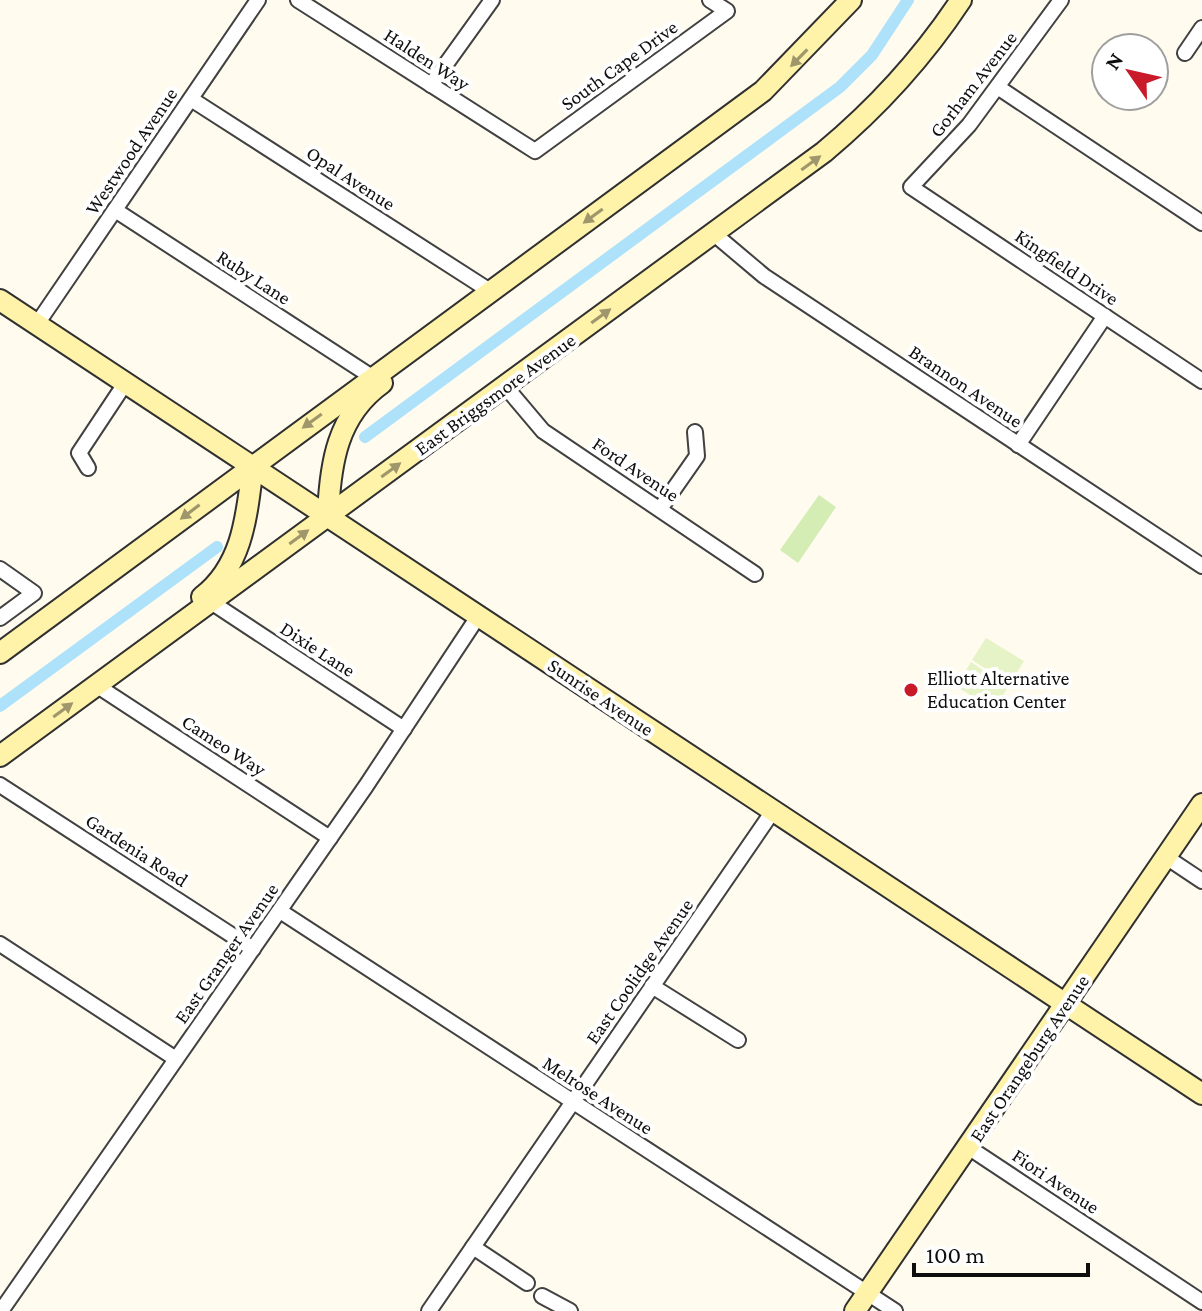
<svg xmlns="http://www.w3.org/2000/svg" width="1202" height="1311" font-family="'Crimson Pro',serif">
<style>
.green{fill:#d4edb4}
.pitch{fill:#e6f3c7}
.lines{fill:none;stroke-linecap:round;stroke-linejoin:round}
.canal{stroke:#aee2fb;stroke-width:12}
.street-casing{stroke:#414141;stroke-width:18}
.secondary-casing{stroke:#303030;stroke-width:24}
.street{stroke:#fff;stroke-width:14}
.secondary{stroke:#fff2a9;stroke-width:20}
.oneway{fill:#9f976b}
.poi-dot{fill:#c91a2a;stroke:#fff;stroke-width:3}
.labels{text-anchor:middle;stroke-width:8;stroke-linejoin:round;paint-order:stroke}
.street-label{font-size:20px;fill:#0e0e0e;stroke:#fff}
.poi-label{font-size:20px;fill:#0e0e0e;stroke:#fff;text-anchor:start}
</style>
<rect width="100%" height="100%" fill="#fffbee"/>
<path class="green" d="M819,495l17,12 -38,56 -18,-13z"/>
<g class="pitch">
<path d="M986,638l38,23 -14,23 -38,-24z"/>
<path d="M971,662l37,25 -14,23 -38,-24z"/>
</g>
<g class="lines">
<g class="canal">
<path d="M365,437l475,-350 32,-32 36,-55"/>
<path d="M0,706l217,-159"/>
</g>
<g class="street-casing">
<g id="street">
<path d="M298,0l237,151 192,-140 -17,-11"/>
<path d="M1061,0l-92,125 -58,62 291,194"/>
<path d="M1185,53l17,-25"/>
<path d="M431,85l61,-85"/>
<path d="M999,88l203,135"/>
<path d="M191,99l299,192"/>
<path d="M115,210l257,167"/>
<path d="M713,233l51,43 438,290"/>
<path d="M37,324l221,-324"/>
<path d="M505,386l38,45 212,143"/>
<path d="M1018,445l87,-129"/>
<path d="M88,468l-9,-15 47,-71"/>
<path d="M660,509l37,-53 -2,-24"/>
<path d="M0,569l34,24 -34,25"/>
<path d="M211,602l193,127"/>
<path d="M96,685l234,153"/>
<path d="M0,785l253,164"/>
<path d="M1166,857l36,24"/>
<path d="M280,911l615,400"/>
<path d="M0,944l176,115"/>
<path d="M652,986l86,54"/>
<path d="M968,1147l234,155"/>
<path d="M473,1247l54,36"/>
<path d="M542,1296l28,15"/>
<path d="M1,1311l365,-525 113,-171"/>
<path d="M429,1311l344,-500"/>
</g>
</g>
<g class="secondary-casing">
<g id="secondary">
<path d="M0,300l1202,794"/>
<path d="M328,516c2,-52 9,-101 54,-133"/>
<path d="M202,597c42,-32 45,-85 51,-132"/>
<path d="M0,653l763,-562 88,-91"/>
<path d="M0,756l824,-604c54,-45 98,-93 137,-152"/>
<path d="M855,1311l347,-507"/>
</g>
</g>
<use href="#street" class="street"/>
<use href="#secondary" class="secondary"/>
</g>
<defs><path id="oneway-solid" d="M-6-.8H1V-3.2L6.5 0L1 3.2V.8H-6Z" transform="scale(2)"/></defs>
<g class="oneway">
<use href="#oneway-solid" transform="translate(799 58) rotate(134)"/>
<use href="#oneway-solid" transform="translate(811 163) rotate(-36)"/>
<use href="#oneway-solid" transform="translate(593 216) rotate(144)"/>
<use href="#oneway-solid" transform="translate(601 316) rotate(-36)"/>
<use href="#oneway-solid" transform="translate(312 421) rotate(144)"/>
<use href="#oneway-solid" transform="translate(391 470) rotate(-36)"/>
<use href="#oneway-solid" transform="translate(190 512) rotate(143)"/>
<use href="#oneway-solid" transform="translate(299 537) rotate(-36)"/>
<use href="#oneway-solid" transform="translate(63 710) rotate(-36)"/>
</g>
<circle class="poi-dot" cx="911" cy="690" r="8"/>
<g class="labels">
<g class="street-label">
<text transform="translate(427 59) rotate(33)" y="7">Halden Way</text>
<text transform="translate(619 65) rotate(-36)" y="7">South Cape Drive</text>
<text transform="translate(973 84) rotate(-52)" y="7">Gorham Avenue</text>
<text transform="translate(131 151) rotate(-56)" y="7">Westwood Avenue</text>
<text transform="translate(351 178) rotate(33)" y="7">Opal Avenue</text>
<text transform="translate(1067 267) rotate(34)" y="7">Kingfield Drive</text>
<text transform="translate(254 277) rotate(33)" y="7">Ruby Lane</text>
<text transform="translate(966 386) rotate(34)" y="7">Brannon Avenue</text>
<text transform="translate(495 394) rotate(-36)" y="7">East Briggsmore Avenue</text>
<text transform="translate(636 469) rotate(34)" y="7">Ford Avenue</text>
<text transform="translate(318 649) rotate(33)" y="7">Dixie Lane</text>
<text transform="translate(601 697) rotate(34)" y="7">Sunrise Avenue</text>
<text transform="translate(224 745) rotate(33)" y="7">Cameo Way</text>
<text transform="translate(137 850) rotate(33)" y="7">Gardenia Road</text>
<text transform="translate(226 953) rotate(-55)" y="7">East Granger Avenue</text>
<text transform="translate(639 971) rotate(-55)" y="7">East Coolidge Avenue</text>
<text transform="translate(1029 1058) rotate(-56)" y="7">East Orangeburg Avenue</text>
<text transform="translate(598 1095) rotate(33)" y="7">Melrose Avenue</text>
<text transform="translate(1056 1181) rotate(34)" y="7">Fiori Avenue</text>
</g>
<g class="poi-label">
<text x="927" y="685">Elliott Alternative<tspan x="927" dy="23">Education Center</tspan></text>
</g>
</g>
<g transform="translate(1130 72) rotate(304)"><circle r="38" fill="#ffffff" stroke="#9f9f9f" stroke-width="2"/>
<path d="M0-6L14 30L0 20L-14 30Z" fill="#c91a2a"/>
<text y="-12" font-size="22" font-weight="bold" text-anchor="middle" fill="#0e0e0e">N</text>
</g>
<path d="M914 1263v12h174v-12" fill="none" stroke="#0e0e0e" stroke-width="4"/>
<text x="926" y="1263" font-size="24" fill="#0e0e0e" stroke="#ffffff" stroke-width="6" paint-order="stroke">100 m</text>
</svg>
